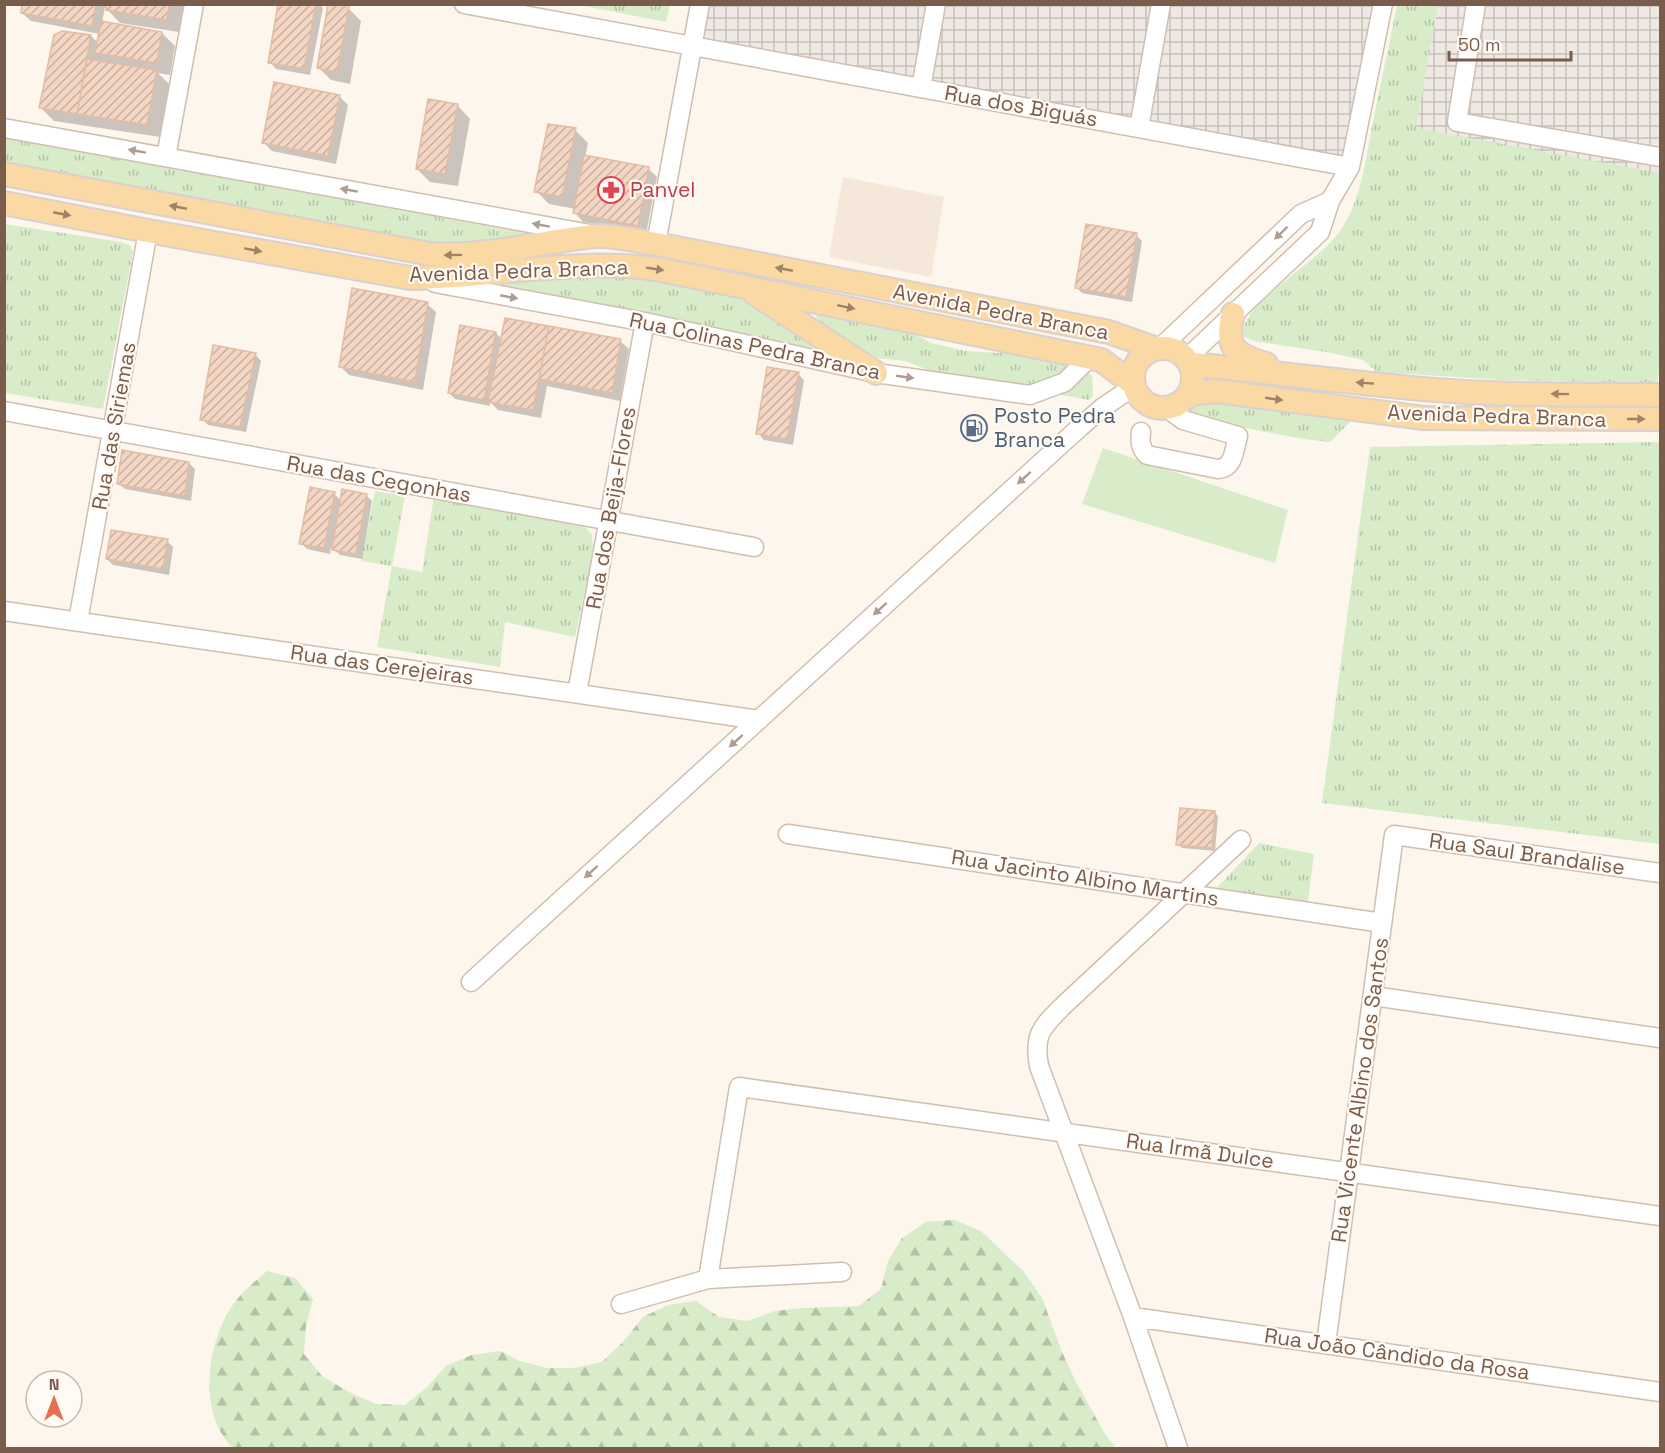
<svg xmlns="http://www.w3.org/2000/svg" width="1665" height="1453" viewBox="0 0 1665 1453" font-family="'Space Grotesk',sans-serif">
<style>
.residential{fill:#f5e8da}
.industrial{fill:url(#industrial-grid)}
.grass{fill:url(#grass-tufts)}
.forest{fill:url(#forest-firs)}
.pitch{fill:#d8ecc9}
.shadow{fill:#0003}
.building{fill:url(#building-hatch);stroke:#e6bba3;stroke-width:1.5}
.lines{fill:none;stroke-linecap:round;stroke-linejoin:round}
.minor-casing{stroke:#d1beb0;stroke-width:21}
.major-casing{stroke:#dad1cd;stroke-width:26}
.minor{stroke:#fff;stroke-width:18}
.major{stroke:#fbd9a5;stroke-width:22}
.oneway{fill:#af9d94}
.oneway2{fill:#a18267}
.labels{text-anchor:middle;stroke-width:4.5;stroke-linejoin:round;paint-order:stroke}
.street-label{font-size:21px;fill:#7a5c4d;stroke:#fffaf3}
.health-label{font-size:21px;fill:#be3a42;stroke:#fffaf3;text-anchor:start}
.service-label{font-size:21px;fill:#4e5e75;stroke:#fffaf3;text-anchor:start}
</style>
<defs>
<pattern id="industrial-grid" width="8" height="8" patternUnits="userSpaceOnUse" patternTransform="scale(1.5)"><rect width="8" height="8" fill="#efe9e4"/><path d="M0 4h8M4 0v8" fill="none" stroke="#c7c0bb"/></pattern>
<pattern id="grass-tufts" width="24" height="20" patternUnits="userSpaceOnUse" patternTransform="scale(1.5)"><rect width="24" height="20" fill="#d8ecc9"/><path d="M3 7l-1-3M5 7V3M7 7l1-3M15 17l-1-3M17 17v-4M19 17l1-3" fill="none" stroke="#b4c2a5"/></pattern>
<pattern id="forest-firs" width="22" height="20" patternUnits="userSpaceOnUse" patternTransform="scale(1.5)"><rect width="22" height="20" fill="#d8ecc9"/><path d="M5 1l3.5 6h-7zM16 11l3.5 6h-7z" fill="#b4c2a5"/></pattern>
<pattern id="building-hatch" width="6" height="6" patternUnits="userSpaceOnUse" patternTransform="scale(1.5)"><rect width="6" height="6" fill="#f3d5c3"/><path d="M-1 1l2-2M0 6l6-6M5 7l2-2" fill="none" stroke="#cab0a1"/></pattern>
</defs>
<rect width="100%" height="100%" fill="#fdf6ec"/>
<path class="residential" d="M 843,177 L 944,197 L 931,277 L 829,257 Z"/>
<path class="industrial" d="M 707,5 L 1377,5 L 1348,158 L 701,40 Z
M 1438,5 L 1660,5 L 1660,173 L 1415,131 Z"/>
<path class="grass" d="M 580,5 L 670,4 L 670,5 L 666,22 Z
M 1397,5 L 1438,5 L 1416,128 L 1660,173 L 1660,365 L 1657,383 L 1503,380 L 1377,372 L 1363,360 L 1326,352 L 1254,341 L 1242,336 C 1243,300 1319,263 1340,231 C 1360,203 1366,160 1372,126 C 1380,86 1389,45 1397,5 Z
M 4,136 L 537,235 L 475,242 L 430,243 L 5,165 Z
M 4,224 L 115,241 L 130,245 L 133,252 L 103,409 L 5,393 Z
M 637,273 L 748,299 L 827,352 L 494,288 L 531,278 Z
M 818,312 L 907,329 L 931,343 L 966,351 L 999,353 L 1013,349 L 1083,367 L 1092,376 L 1093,395 L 1089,400 L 931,371 L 905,361 L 876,358 L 831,332 L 816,317 Z
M 1182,389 L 1354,418 L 1330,442 L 1303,439 L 1156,411 L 1153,408 C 1159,396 1170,392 1182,389 Z
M 1660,442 L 1660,844 L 1322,803 L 1370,447 Z
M 375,491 L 405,496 L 392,566 L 422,572 L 434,496 L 585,527 L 592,534 L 593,551 L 575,637 L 505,622 L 500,667 L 377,647 L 392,566 L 361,561 Z
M 1259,843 L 1314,854 L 1307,910 L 1211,894 Z"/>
<path class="forest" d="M 954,1220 L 981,1231 L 1024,1272 L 1042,1298 L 1062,1352 L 1076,1382 L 1105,1434 L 1116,1448 L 233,1448 C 199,1415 206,1353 227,1314 C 237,1296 252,1284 267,1271 L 295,1278 L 313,1299 L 306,1326 L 304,1354 L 322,1376 L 349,1392 L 376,1404 L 405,1405 L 427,1387 L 446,1366 L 472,1355 L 500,1351 L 520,1361 L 547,1368 L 575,1368 L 602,1362 L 623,1342 L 643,1317 L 668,1305 L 696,1301 L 719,1317 L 748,1321 L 775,1311 L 803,1308 L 859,1306 L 881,1289 L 888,1261 L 902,1238 L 926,1222 Z"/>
<path class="pitch" d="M 1103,448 L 1288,510 L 1275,563 L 1082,504 Z"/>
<path class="shadow" d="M 24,4 L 184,4 L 179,32 L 120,23 L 105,7 L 102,23 L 162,33 L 175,46 L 170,75 L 158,73 L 169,84 L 160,137 L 54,121 L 41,108 L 91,36 L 99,44 L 100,34 L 31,21 L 22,13 Z
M 280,4 L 319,4 L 323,8 L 310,75 L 276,69 L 270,62 Z
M 348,8 L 361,21 L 350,84 L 331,80 L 318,67 Z
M 339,96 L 348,105 L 336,164 L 272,151 L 264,143 Z
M 457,105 L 470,119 L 458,186 L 430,182 L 417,169 Z
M 575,130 L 588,143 L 585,157 L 649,169 L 657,177 L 646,234 L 583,222 L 575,213 L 576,209 L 549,204 L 536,191 Z
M 1136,235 L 1142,241 L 1132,302 L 1082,293 L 1076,287 Z
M 427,304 L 436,312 L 423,390 L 349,375 L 340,366 Z
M 506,319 L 620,341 L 629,349 L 620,401 L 547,386 L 541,418 L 498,410 L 490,402 L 490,406 L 455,399 L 449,393 L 496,333 L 502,339 Z
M 255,354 L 261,361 L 246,432 L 208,425 L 202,419 Z
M 798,374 L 804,380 L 793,445 L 764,440 L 758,433 Z
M 189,463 L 195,469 L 191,501 L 125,489 L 118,483 Z
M 334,494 L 342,501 L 366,495 L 372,501 L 362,559 L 340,555 L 331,547 L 330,554 L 307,549 L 301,543 Z
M 167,541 L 173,547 L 169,575 L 113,565 L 107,559 Z
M 1214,812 L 1218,816 L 1215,851 L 1182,848 L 1178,844 Z"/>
<path class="building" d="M 22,4 L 96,4 L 92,26 L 21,13 Z
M 106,4 L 169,4 L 167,20 L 106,10 Z
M 278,4 L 316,4 L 304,69 L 268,63 Z
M 328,4 L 349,6 L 337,72 L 317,68 Z
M 101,21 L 162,32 L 157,63 L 95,53 Z
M 62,31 L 91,35 L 77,114 L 39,108 L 54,35 Z
M 87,59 L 157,70 L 147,125 L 77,114 Z
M 274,82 L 340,95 L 328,156 L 262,143 Z
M 428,99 L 458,104 L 445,174 L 416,169 Z
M 548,124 L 576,128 L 562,197 L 534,192 Z
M 584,155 L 649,167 L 638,226 L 573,213 Z
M 1086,224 L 1137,233 L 1126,297 L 1075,288 Z
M 352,288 L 428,302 L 415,382 L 339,367 Z
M 505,318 L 549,326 L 533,410 L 488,402 Z
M 460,325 L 496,332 L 484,400 L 448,393 Z
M 549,326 L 621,339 L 612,393 L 539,379 Z
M 213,345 L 256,353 L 240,427 L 200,420 Z
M 767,367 L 799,372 L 787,439 L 756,434 Z
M 122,450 L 189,462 L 185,496 L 117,484 Z
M 310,487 L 335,492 L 324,548 L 299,544 Z
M 342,489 L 367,494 L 356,554 L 332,550 Z
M 111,530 L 168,539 L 163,569 L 106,559 Z
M 1180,808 L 1215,811 L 1212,848 L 1176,845 Z"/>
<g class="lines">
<defs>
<path id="minor" d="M 464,4 L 1350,167
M 1476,4 L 1457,122 L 1660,157
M 921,88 L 936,4
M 4,128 L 585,233
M 1139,128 L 1161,4
M 166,157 L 194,4
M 656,244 L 700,4
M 435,283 L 645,322 L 876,373 L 1030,395 L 1065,382 L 1089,358
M 1161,347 L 1301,214 L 1330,201
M 1186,359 L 1320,232 L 1330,201 L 1350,167 L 1383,4
M 4,411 L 754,547
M 1141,432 C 1140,441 1140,448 1147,455 L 1218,469 C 1234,468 1234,450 1238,436 L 1183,420 L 1167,408
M 4,611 L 759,720
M 78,621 L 148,231
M 577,693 L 645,322
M 788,834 L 1382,923
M 471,982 L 1079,428 L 1102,408 L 1133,387
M 1373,996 L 1660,1038
M 708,1279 L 842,1272
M 621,1304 L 708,1279 L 739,1087 L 1660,1216
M 1133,1317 L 1660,1392
M 1326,1344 L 1394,835 L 1660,873
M 1178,1448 L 1133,1317 L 1039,1066 C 1033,1033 1043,1026 1065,1004 L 1241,840"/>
<path id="major" d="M 4,174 L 430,254 C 486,258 541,241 596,236 C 615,235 637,241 656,244 L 1109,332 L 1154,348
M 4,203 L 148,231 L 410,278 C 494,277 572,258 656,269 L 1101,360 L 1132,383
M 754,293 L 876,373
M 1233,314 C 1224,347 1235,355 1266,364
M1133 378a30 30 0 1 1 60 0a30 30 0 1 1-60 0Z
M 1191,364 C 1269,372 1345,382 1423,389 C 1502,396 1581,394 1660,395
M 1190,394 L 1216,391 L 1424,418 L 1660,419"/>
</defs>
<use href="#minor" class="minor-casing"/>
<use href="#major" class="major-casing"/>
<use href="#minor" class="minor"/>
<use href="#major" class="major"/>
</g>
<defs><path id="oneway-solid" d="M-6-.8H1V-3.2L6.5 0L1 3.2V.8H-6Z" transform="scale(1.5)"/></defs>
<g class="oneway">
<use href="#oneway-solid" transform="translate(137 151) rotate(-170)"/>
<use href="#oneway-solid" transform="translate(349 190) rotate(-170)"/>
<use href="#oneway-solid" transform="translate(541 225) rotate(-170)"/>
<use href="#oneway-solid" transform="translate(1281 233) rotate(136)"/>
<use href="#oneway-solid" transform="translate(509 297) rotate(11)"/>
<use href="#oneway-solid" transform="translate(905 377) rotate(8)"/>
<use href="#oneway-solid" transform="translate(1024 478) rotate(138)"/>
<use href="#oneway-solid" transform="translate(880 609) rotate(138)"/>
<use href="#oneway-solid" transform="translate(736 741) rotate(138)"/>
<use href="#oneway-solid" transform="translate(591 872) rotate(138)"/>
</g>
<g class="oneway2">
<use href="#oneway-solid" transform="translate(178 207) rotate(-169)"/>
<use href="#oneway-solid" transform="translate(62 214) rotate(11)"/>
<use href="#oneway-solid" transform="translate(253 250) rotate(10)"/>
<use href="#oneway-solid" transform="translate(453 255) rotate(179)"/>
<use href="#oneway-solid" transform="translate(655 269) rotate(9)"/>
<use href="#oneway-solid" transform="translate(784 269) rotate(-169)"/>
<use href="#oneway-solid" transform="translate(846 307) rotate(12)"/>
<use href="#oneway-solid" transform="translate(1365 383) rotate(-176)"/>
<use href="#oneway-solid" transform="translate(1560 394) rotate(-179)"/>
<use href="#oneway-solid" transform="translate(1274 399) rotate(8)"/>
<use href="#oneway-solid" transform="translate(1636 419)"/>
</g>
<defs>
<symbol id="pharmacy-ring" viewBox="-11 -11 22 22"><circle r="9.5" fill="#fffaf3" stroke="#e0444e" stroke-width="1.5"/><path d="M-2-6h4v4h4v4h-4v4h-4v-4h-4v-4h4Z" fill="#e0444e"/></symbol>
<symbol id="fuel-ring" viewBox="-11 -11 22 22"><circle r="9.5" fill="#fffaf3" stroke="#5c6f8a" stroke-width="1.5"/><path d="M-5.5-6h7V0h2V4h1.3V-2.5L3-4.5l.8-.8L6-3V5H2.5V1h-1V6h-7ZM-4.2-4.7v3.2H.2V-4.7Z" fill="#5c6f8a"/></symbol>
</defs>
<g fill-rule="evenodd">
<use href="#pharmacy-ring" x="596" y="175" width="30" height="30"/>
<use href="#fuel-ring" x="959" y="413" width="30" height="30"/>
</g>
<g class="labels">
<g class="street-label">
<text transform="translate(1021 106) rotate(10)" y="7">Rua dos Biguás</text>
<text transform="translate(519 271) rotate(-2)" y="7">Avenida Pedra Branca</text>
<text transform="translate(1001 312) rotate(11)" y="7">Avenida Pedra Branca</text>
<text transform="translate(755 346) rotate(12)" y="7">Rua Colinas Pedra Branca</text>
<text transform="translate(1497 416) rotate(2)" y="7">Avenida Pedra Branca</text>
<text transform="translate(114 426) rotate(-80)" y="7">Rua das Siriemas</text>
<text transform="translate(379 479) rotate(10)" y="7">Rua das Cegonhas</text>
<text transform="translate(611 508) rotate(-80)" y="7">Rua dos Beija-Flores</text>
<text transform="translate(382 665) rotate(8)" y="7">Rua das Cerejeiras</text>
<text transform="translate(1527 854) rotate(8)" y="7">Rua Saul Brandalise</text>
<text transform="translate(1085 878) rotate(9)" y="7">Rua Jacinto Albino Martins</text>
<text transform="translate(1360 1090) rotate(-82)" y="7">Rua Vicente Albino dos Santos</text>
<text transform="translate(1200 1151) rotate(8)" y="7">Rua Irmã Dulce</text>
<text transform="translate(1397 1354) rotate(8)" y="7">Rua João Cândido da Rosa</text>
</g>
<g class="health-label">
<text x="630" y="197">Panvel</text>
</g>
<g class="service-label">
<text x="994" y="423">Posto Pedra<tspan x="994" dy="24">Branca</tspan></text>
</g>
</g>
<rect width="1665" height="1453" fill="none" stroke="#7a5c4d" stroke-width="12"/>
<g transform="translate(54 1399)"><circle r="28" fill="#fffaf3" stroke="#cabbb1" stroke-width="1.5"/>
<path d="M0-4.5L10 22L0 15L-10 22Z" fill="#e76f51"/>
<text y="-9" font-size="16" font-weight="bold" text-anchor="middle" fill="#7a5c4d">N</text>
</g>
<path d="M1449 51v9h122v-9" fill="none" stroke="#7a5c4d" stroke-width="3"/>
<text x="1458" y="51" font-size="18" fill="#7a5c4d" stroke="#fffaf3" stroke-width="4.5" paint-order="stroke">50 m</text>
</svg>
